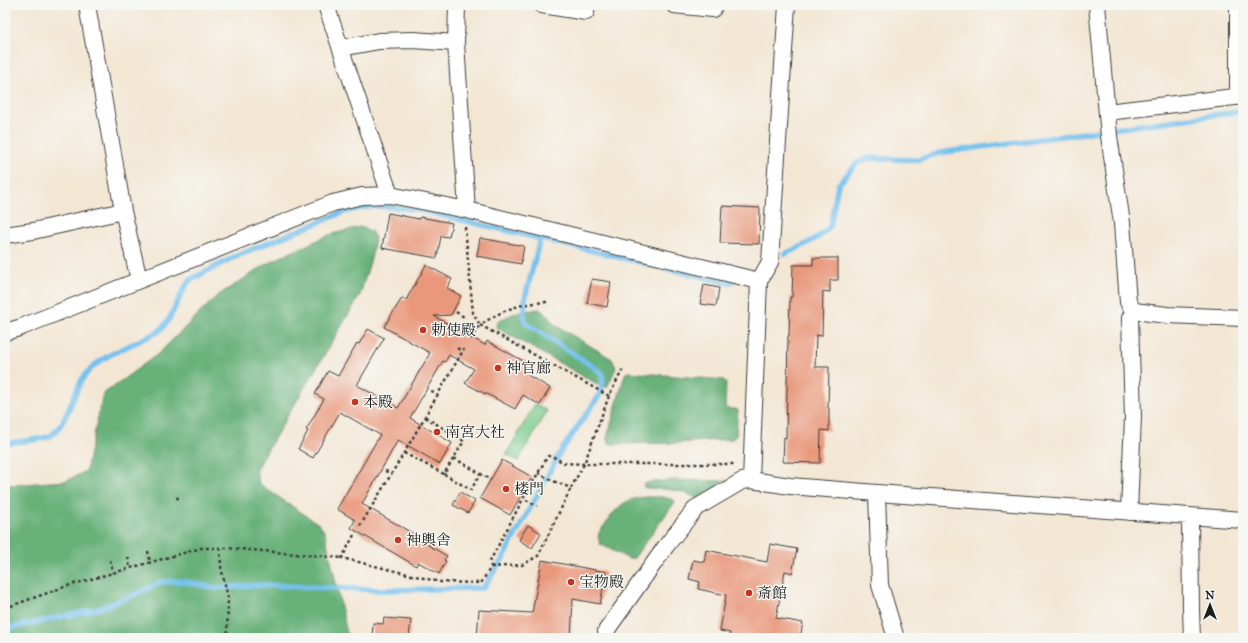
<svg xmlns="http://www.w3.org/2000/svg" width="1248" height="643" viewBox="0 0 1248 643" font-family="'IM FELL Great Primer','Noto Serif JP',serif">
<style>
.green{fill:#7fce8e;stroke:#4e7555}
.forest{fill:#67b179;stroke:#42664a}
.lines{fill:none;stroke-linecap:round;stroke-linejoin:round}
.stream{stroke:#74c1ee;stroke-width:5.5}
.building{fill:#e9987b}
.street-casing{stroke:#3c3a38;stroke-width:18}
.path{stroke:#3c3a38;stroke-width:2.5;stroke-dasharray:3 3;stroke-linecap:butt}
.street{stroke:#fff;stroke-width:16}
.poi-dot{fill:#c8321e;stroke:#f6f6f2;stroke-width:1.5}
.labels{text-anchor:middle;stroke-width:3;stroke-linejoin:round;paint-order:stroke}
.poi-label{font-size:15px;fill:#1c1c1c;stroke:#f6f6f2;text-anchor:start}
</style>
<rect width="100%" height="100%" fill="#f6f6f2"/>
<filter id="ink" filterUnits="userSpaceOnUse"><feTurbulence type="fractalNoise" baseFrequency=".025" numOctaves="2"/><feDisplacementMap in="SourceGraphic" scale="8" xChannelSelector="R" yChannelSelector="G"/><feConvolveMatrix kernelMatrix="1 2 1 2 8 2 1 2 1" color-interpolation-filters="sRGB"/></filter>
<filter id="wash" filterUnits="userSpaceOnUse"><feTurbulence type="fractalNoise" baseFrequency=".012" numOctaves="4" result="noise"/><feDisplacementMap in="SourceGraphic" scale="16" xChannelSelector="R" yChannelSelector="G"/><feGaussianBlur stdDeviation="0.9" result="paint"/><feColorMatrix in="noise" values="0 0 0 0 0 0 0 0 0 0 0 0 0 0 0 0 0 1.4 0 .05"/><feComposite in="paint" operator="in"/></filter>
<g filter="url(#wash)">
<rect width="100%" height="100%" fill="#f3e7d4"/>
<path class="green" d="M 535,404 L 547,411 L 518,461 L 506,454 Z"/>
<path class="forest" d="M 360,227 L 371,231 L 375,238 L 372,255 L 360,295 L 256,469 L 259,484 L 320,525 L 325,533 L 348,638 L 5,638 L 5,484 L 9,485 L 66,481 L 86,471 L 103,394 L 158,354 L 217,296 L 270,262 L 329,235 Z
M 539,309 L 546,314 L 555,325 L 612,359 L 616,368 L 607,387 L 605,387 L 599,385 L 497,328 L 496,325 L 498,321 L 515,313 Z
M 628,372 L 724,380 L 726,383 L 725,407 C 729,410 734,408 738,410 L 736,436 L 733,439 L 677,443 L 611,444 L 608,442 L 607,438 L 625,374 Z
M 673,480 L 731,481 L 698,499 C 682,489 664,489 646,488 L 643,486 L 644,484 L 650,482 Z
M 646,497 L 663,497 L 674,500 L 675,502 L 634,558 L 629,559 L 600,544 L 598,536 L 600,531 C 615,512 619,499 646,497 Z"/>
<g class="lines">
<path class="stream" d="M 785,254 C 799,247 821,239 830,226 L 838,185 L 857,163 L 868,158 L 917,160 L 939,153 L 1243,111
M 5,444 C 16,441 43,440 50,436 C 66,426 73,394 83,378 C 96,358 121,350 141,340 C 146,337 153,335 158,332 C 174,319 177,296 190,280 L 234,257 L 344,212 L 365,207 L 377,206 L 395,207 L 419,210 L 729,283 L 733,281
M 5,629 L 98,609 L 132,596 L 161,582 L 181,581 L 215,588 L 263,585 L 380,590 L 483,588 L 502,560 L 561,451 L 599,396 C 602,387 604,381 601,372 L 527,324 L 524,319 L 525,298 L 540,239"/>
</g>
<g id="blocks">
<path class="building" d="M 722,206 L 760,208 L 759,244 L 720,243 Z
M 388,213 L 419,219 L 420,217 L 452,223 L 449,237 L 441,236 L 437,258 L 382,248 Z
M 480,238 L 524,246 L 521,264 L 477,256 Z
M 813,258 L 838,258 L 838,280 L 830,280 L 830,292 L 823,291 L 822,336 L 816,335 L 815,367 L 829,367 L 828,408 L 829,408 L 829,431 L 821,430 L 820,463 L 783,462 L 784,437 L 786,438 L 788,336 L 789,336 L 790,297 L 792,297 L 793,265 L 813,265 Z
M 426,265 L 452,279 L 447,288 L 461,296 L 451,315 L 434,316 L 485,345 L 487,341 L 527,363 L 523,370 L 530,374 L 529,376 L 550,388 L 540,405 L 523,395 L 515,409 L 485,393 L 485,394 L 465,383 L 474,369 L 449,355 L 445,362 L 443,361 L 410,418 L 452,443 L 440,464 L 398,440 L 362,504 L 429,543 L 428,545 L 447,556 L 444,560 L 446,561 L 439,574 L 418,562 L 416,566 L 351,528 L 355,520 L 337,509 L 380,435 L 340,412 L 313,458 L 298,449 L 308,431 L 306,430 L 324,399 L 315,394 L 328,371 L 338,376 L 357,343 L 359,344 L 368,329 L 384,338 L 357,385 L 398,408 L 430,353 L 384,327 L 402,298 L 406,300 Z
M 592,279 L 611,282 L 607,307 L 587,303 Z
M 704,285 L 719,288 L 716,306 L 700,304 Z
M 502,460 L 532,477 L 510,515 L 480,498 Z
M 460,492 L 475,501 L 468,513 L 453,505 Z
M 528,525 L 541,533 L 532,548 L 519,540 Z
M 770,544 L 797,549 L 792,573 L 785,571 L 776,618 L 803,623 L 800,638 L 729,638 L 730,633 L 720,631 L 726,595 L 698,589 L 700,582 L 689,579 L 693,560 L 704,562 L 706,550 L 767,562 Z
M 542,560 L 606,572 L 600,604 L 573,599 L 571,638 L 477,638 L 479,610 L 532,613 Z
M 384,618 L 411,620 L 409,638 L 372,638 L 373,623 L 383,624 Z"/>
</g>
</g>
<g filter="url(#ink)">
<use href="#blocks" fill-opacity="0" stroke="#3c3a38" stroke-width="1"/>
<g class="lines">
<defs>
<path id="street" d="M 87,5 L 123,211
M 326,5 L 390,195
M 457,5 L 456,43 L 467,210
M 542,5 L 586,12 L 587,5
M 674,5 L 713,9 L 714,5
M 1097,5 L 1109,136 L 1122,223 L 1128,302 L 1134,311 L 1167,315 L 1243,318
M 1238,5 L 1238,96
M 341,48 L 379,41 L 413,40 L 456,43
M 1107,112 L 1243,96
M 5,235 L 33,231 L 123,211 L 139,280
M 5,332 L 19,328 L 333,203 L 362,196 L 390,195 L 467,210 L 759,281
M 751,480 L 759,281 L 770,262 L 787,5
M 877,493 L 880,585 L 896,638
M 1129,512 L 1133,417 L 1130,318 L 1134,311
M 1190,517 L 1191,610 L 1192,638
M 607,638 L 606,631 L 666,546 L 696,508 L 742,481 L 751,480 L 790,486 L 877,493 L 1243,520"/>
</defs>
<use href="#street" class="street-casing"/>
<path class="path" d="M 465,227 L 473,313 L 480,325 L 470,339
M 547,302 C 517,304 505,309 480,325 L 609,396 L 624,367
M 456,312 L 464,317
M 457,348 L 460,350
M 431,391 L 434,393
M 404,453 L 444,474 L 464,441 L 425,417
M 454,458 L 491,480
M 385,471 L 388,472
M 538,473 L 553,481 L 571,488 L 584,464 L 736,464
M 444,474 L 471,490 L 480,474
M 176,498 L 179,498
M 526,500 L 537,506
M 360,526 L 404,453 L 464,349
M 354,535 L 342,558 L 440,582 L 481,583 L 491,567 L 490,561 L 523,499 L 548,456 L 552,456 L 564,463 L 584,464 L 609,396
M 220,548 L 221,567 L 228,598 L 227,638
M 148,551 L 150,563
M 128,557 L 130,568
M 110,560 L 113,573
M 491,567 L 522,565 L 538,556 L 571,488
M 5,608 L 67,586 L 201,548 L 228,548 L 342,558"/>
<use href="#street" class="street"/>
</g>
</g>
<g class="poi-dot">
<circle cx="423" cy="330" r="4"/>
<circle cx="498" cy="368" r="4"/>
<circle cx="355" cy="402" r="4"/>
<circle cx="437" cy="432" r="4"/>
<circle cx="506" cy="489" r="4"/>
<circle cx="398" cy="540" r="4"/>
<circle cx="571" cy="582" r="4"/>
<circle cx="749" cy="593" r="4"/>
</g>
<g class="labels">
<g class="poi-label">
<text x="431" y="335">勅使殿</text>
<text x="506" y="373">神官廊</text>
<text x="363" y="407">本殿</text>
<text x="445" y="437">南宮大社</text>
<text x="514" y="494">楼門</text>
<text x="406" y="545">神輿舎</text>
<text x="579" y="587">宝物殿</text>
<text x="757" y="598">斎館</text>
</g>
</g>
<rect width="1248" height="643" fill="none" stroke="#f6f6f2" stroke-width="20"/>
<g transform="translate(1210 605)" stroke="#f6f6f2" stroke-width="3" paint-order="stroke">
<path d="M0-3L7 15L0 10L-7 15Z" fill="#1c1c1c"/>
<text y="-6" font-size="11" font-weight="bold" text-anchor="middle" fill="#1c1c1c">N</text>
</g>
</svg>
